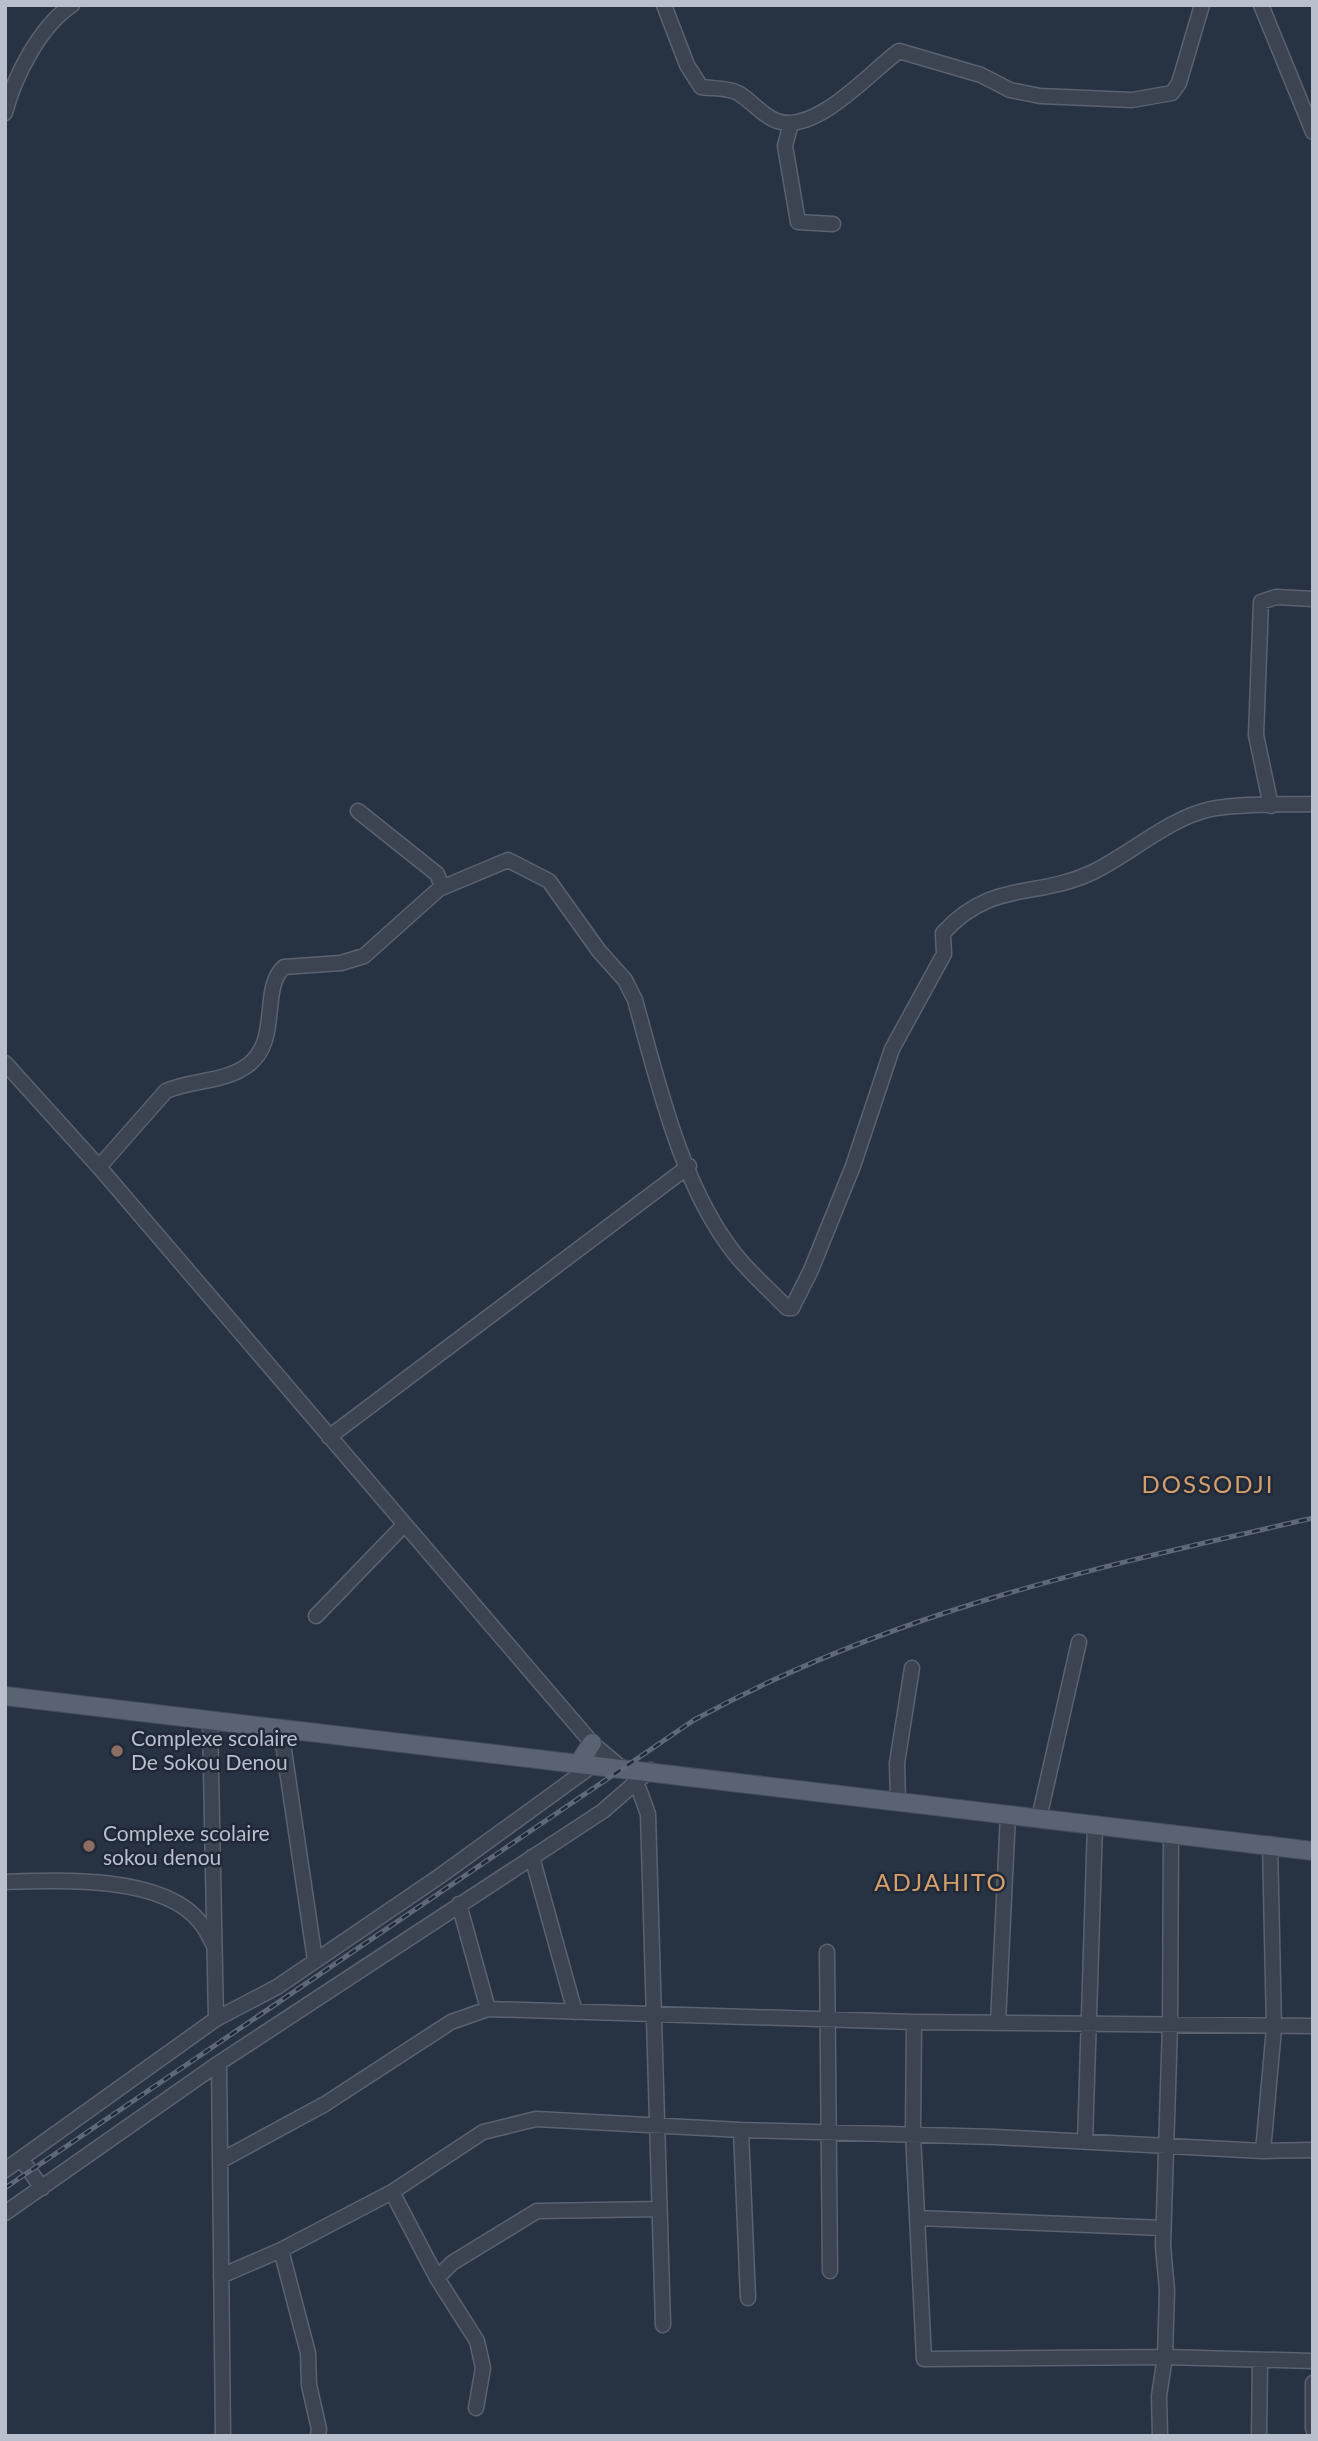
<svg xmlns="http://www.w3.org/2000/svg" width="1318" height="2441" viewBox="0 0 1318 2441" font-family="Lato,sans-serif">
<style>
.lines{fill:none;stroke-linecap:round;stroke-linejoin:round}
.minor-casing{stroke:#5a6270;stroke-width:17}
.major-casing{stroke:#454d5c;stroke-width:20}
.minor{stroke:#3c4452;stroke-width:14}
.major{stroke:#5a6372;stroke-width:18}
.rail-casing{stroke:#5e6879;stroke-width:5}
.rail{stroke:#202938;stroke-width:2.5;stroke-dasharray:8;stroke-linecap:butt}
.education-dot{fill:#8d6e63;stroke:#202938;stroke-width:2.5}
.labels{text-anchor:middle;stroke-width:5;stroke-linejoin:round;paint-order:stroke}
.poi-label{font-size:21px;fill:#b9bfcc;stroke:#202938;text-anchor:start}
.quarter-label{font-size:24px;letter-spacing:2px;fill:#d59e6b;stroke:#202938}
</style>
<rect width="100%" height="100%" fill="#273243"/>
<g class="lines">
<defs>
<path id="minor" d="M 664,5 L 687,65 L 701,87 C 713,89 726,87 738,93 C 751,100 762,116 777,121 C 816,135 871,71 899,51 L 981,75 L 1010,90 L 1040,96 L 1132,100 L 1172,93 L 1179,83 L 1202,5
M 1261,5 L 1313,132
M 5,113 C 14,77 40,26 72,5
M 791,123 L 785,146 L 798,222 L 833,224
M 1271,806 L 1256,735 L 1261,602 L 1276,597 L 1313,599
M 439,889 L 508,860 L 549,881 L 599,951 L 625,980 L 635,1000 C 658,1082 681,1186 735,1254 C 750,1273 770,1290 787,1308 L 792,1308 L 811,1270 L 853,1166 L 892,1049 L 944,954 L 943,933 C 992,879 1037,899 1093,872 C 1132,853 1169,818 1211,809 C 1243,803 1280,805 1313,804
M 5,1063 L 99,1167 L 592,1743 L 619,1766
M 99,1167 L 166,1091 C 193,1079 224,1083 248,1065 C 281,1041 260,988 284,967 L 341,963 L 364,956 L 439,889 L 441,884 L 437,874 L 358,811
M 329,1437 L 689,1166
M 316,1616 L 404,1525
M 210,1721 L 216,2019
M 281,1730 L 315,1960
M 637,1784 L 648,1814 L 663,2325
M 898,1801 L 897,1763 L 912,1668
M 1039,1818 L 1079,1642
M 532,1857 L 575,2012
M 5,1882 C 60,1880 163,1875 200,1922 C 206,1929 210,1938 214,1946
M 459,1904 L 488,2009
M 827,1952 L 830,2271
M 914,2022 L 913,2134 L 924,2359 L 1165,2357 L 1313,2361
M 998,2023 L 1008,1815
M 219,2063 L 223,2436
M 741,2130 L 748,2298
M 1085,2142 L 1095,1825
M 1263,2151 L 1274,2028 L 1270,1844
M 22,2160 L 42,2188
M 220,2161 L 325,2104 L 451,2022 L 488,2009 L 914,2022 L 1313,2026
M 5,2170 L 216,2019 L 277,1987 L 440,1876 L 593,1765
M 392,2192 L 437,2278 L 477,2341 L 483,2368 L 476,2408
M 5,2213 L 219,2063 L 603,1811 L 650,1770
M 917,2218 L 1163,2228
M 281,2250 L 308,2353 L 309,2385 L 319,2429 L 318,2436
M 221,2276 L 281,2250 L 392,2192 L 483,2132 L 536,2119 L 741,2130 L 996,2137 L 1263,2151 L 1313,2150
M 437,2278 L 452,2263 L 537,2211 L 658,2209
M 1313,2383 L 1313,2429
M 1160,2436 L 1159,2396 L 1165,2357 L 1167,2290 L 1163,2246 L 1170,2025 L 1171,1833
M 1259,2436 L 1260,2360"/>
<path id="major" d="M 5,1696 L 1313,1851
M 578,1764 L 592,1743"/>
</defs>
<use href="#minor" class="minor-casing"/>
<use href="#major" class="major-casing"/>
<use href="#minor" class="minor"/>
<use href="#major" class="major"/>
<defs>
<path id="rail" d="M 5,2188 L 694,1720 C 893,1611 1094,1568 1313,1518"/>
</defs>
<use href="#rail" class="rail-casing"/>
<use href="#rail" class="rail"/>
</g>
<g class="education-dot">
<circle cx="117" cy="1751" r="7"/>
<circle cx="89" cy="1846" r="7"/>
</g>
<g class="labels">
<g class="poi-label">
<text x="131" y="1746">Complexe scolaire<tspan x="131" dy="24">De Sokou Denou</tspan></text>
<text x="103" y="1841">Complexe scolaire<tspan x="103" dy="24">sokou denou</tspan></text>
</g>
<g class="quarter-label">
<text x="1208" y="1493">DOSSODJI</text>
<text x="941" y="1891">ADJAHITO</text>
</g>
</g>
<rect width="1318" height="2441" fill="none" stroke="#b9bfcc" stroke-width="14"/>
</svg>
